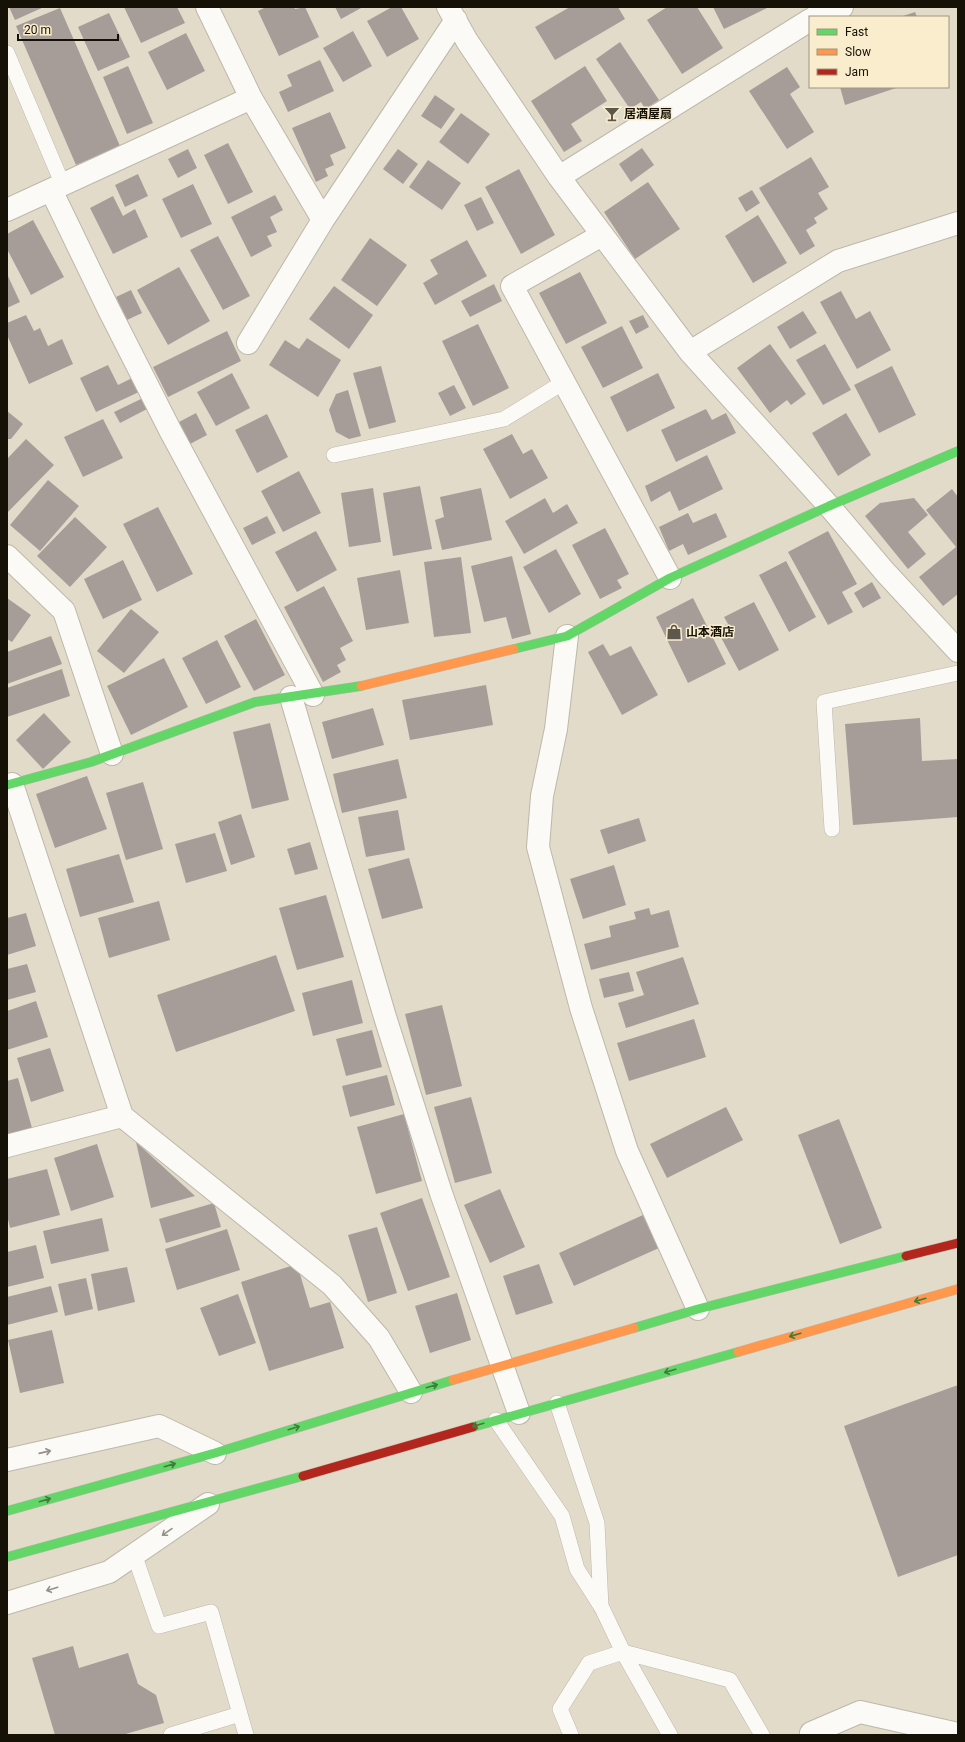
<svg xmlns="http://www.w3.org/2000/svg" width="965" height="1742" viewBox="0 0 965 1742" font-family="Roboto,'Noto Sans JP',sans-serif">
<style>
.building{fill:#a69d99}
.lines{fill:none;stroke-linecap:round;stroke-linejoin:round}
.lane-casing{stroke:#bdb8aa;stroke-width:16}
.street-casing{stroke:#bdb8aa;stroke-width:24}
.fast-casing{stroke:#bdb8aa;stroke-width:10}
.slow-casing{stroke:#bdb8aa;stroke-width:10}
.jam-casing{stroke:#bdb8aa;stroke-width:10}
.lane{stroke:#fbfaf7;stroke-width:15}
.street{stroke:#fbfaf7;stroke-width:22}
.fast{stroke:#63d668;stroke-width:9}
.slow{stroke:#ff974d;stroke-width:9}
.jam{stroke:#b3261e;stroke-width:9}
.oneway{stroke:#407d3c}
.oneway2{stroke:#94918b}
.labels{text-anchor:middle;stroke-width:3;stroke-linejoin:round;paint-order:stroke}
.poi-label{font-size:12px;font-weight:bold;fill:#151106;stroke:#f9edcd;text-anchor:start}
</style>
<rect width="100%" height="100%" fill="#e2dbca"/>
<path class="building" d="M 9,7 L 44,7 L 15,20 Z
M 124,7 L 177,7 L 185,23 L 141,43 Z
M 266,7 L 294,7 L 295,9 L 305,7 L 319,37 L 279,56 L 258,11 Z
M 335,7 L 363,7 L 341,19 Z
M 392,7 L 401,7 L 419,39 L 387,57 L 367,21 Z
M 570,7 L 618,7 L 625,19 L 555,60 L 535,27 Z
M 667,7 L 697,7 L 723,48 L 682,74 L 647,20 Z
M 713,7 L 769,7 L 724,29 Z
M 60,8 L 120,146 L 76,165 L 16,26 Z
M 915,12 L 917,17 L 900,17 Z
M 109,13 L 130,57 L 98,71 L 78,27 Z
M 353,31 L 372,66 L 343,82 L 323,48 Z
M 186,33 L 205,71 L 167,90 L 148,52 Z
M 620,42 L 659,100 L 645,109 L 641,102 L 630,109 L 596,59 Z
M 320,60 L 334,91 L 288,112 L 279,92 L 292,86 L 287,75 Z
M 128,66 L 153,123 L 127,134 L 103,77 Z
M 585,66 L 607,101 L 571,124 L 582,141 L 564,152 L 531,101 Z
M 787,67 L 800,87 L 790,94 L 814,132 L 787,149 L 749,91 Z
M 840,87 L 899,87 L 845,105 Z
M 435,95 L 455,109 L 441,129 L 421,116 Z
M 330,112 L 346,148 L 330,155 L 334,165 L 325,169 L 328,176 L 316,182 L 292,128 Z
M 461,113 L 490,134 L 468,164 L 439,142 Z
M 228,143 L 253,192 L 228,204 L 204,155 Z
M 642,148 L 654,165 L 631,182 L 619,164 Z
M 188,149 L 197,168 L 178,178 L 168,159 Z
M 398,149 L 418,164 L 403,184 L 383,169 Z
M 811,157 L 829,187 L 818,193 L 828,209 L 814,218 L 817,223 L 806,230 L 815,246 L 800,255 L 759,188 Z
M 428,160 L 461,183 L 442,210 L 409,187 Z
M 519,169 L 555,235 L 521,254 L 485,187 Z
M 138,174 L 148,196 L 125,207 L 115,185 Z
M 648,182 L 680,229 L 635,259 L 604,212 Z
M 193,184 L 212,224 L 181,238 L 162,199 Z
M 752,190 L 760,203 L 746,212 L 738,198 Z
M 275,195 L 283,210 L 270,217 L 277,232 L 267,236 L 272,246 L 251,257 L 231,217 Z
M 113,196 L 123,216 L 135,209 L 148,237 L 113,254 L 90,208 Z
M 481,197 L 494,223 L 477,231 L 464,205 Z
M 758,215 L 787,263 L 753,283 L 725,236 Z
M 33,220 L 64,277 L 31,295 L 7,249 L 7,234 Z
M 218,236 L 250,296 L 223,310 L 190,250 Z
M 370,238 L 407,265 L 377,306 L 341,280 Z
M 467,240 L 487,276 L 435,305 L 423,283 L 438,274 L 430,260 Z
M 179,267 L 210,321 L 168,345 L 137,290 Z
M 580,272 L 607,323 L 566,344 L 539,293 Z
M 7,274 L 20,302 L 7,308 Z
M 494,284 L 502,301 L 470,317 L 461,301 Z
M 334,286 L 373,315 L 349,349 L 309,319 Z
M 131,290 L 142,313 L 127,320 L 116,297 Z
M 841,291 L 856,319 L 870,311 L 891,350 L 857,369 L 820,302 Z
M 803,311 L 817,333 L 790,349 L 777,327 Z
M 26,315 L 34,331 L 40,328 L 48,346 L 62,339 L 73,364 L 29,384 L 7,335 L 7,323 Z
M 643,315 L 649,327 L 636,334 L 629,321 Z
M 478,324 L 509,388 L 473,406 L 442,341 Z
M 622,326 L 643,368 L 603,388 L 581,347 Z
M 227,331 L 241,361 L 168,397 L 153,367 Z
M 307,338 L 341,360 L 318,397 L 269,365 L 285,340 L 299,349 Z
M 770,344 L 806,394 L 791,405 L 787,400 L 770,413 L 737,368 Z
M 825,344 L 851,390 L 823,405 L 796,360 Z
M 108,365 L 118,385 L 134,377 L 141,391 L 96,412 L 80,378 Z
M 381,366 L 396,422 L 369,429 L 353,373 Z
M 892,366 L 916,415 L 879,433 L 854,385 Z
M 232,373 L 250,408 L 216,426 L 197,392 Z
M 658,373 L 675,408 L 627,432 L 610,397 Z
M 454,385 L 466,408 L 450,416 L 438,393 Z
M 348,390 L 361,436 L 349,439 L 336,432 L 329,410 L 336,394 Z
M 141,399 L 147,409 L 120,423 L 114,412 Z
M 706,409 L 712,420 L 726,413 L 736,433 L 676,462 L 661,430 Z
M 7,411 L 23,424 L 11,439 L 7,439 Z
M 196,413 L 207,435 L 190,444 L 179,422 Z
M 846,413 L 871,455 L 838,476 L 812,433 Z
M 267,414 L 288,457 L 257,473 L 235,430 Z
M 103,419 L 123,458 L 83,477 L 64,437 Z
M 512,434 L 523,454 L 532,449 L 548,478 L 510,499 L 483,449 Z
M 26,439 L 54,465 L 7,513 L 7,459 Z
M 707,455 L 723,489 L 679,511 L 670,491 L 651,502 L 645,486 Z
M 299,471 L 321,513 L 283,532 L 261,491 Z
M 48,480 L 79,506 L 40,551 L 10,525 Z
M 420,486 L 432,549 L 393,556 L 383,493 Z
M 373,488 L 381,542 L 349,547 L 341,493 Z
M 481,488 L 492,540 L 442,550 L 435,520 L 444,517 L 440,497 Z
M 952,489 L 958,497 L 958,594 L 943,606 L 919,577 L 956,547 L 926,510 Z
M 545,498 L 553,513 L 567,504 L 578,523 L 524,554 L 505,521 Z
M 914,498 L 928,515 L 908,532 L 926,554 L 908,569 L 865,516 L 880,503 Z
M 158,507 L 193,574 L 157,592 L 123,524 Z
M 688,513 L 693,523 L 716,513 L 727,537 L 688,555 L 683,544 L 669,551 L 659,527 Z
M 267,516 L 276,533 L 252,545 L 243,528 Z
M 75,517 L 107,547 L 70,587 L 37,556 Z
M 605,528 L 629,574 L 617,580 L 622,588 L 600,599 L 572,545 Z
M 316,531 L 337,570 L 297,592 L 275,552 Z
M 828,531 L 857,584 L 842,592 L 853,612 L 828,625 L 788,552 Z
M 556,549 L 581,594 L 549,613 L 523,567 Z
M 512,556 L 531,634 L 512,639 L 506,617 L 484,622 L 471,566 Z
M 461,557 L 471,633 L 434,637 L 424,562 Z
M 123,560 L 142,600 L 103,619 L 84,579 Z
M 786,561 L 816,617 L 789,632 L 759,575 Z
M 400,570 L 409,623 L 366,630 L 357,578 Z
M 872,582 L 881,598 L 863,608 L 854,593 Z
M 324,586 L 353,641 L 340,648 L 346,660 L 337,665 L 341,672 L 323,682 L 284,607 Z
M 7,598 L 31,615 L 12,642 L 7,639 Z
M 693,598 L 726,664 L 688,683 L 656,617 Z
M 754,602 L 779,650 L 739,671 L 717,630 L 728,624 L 724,617 Z
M 131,609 L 159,632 L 124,673 L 97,651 Z
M 256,619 L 285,675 L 254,691 L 224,636 Z
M 51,636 L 62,664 L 7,684 L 7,652 Z
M 217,640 L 241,687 L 206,704 L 182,658 Z
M 603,644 L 610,656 L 631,646 L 658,695 L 622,715 L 588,652 Z
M 164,658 L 188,707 L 131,735 L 107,686 Z
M 62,669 L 70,696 L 7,717 L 7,688 Z
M 486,685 L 493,725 L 410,740 L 402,700 Z
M 373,708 L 384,745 L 332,759 L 322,722 Z
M 44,713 L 71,742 L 43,769 L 16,740 Z
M 920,718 L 922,761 L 958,759 L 958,817 L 853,825 L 845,724 Z
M 270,723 L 289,800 L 252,809 L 233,732 Z
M 398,759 L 407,798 L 342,813 L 333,774 Z
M 87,776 L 107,829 L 55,848 L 36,794 Z
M 143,782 L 163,849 L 126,860 L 106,793 Z
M 398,810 L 405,850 L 366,857 L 358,817 Z
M 241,814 L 255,857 L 231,865 L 218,822 Z
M 639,818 L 646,841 L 608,854 L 600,830 Z
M 215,833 L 227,871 L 186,883 L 175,844 Z
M 310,842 L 318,869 L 295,875 L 287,849 Z
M 119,854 L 134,902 L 80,917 L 66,869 Z
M 409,858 L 423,908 L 382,919 L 368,869 Z
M 614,865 L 626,905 L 583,919 L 570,879 Z
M 326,895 L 344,957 L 297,970 L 279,908 Z
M 159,901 L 170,940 L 109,958 L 98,918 Z
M 649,908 L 651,915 L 669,910 L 679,947 L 591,970 L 584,944 L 611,937 L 609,926 L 636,919 L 634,912 Z
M 26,913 L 36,946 L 7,955 L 7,918 Z
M 276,955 L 295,1011 L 176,1052 L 157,995 Z
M 683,957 L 699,1004 L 626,1028 L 618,1003 L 644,995 L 636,972 Z
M 27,964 L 36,992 L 7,1000 L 7,969 Z
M 629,972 L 634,991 L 604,998 L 599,979 Z
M 352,980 L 363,1023 L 313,1036 L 302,993 Z
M 36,1001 L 48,1037 L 7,1050 L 7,1011 Z
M 442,1005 L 462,1086 L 426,1095 L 405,1014 Z
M 694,1019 L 706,1057 L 629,1081 L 617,1043 Z
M 372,1030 L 382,1067 L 346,1076 L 336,1039 Z
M 50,1048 L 64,1091 L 31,1102 L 17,1058 Z
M 387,1075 L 395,1105 L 350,1117 L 342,1086 Z
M 18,1078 L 32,1128 L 7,1134 L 7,1081 Z
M 471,1097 L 492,1173 L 455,1183 L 434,1107 Z
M 726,1107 L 743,1140 L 667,1178 L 650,1144 Z
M 404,1114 L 422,1181 L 376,1194 L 357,1127 Z
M 839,1119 L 882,1228 L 840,1244 L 798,1135 Z
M 136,1142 L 195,1196 L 151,1208 Z
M 97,1144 L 114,1197 L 71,1211 L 54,1158 Z
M 47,1169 L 60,1215 L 10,1228 L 7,1215 L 7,1179 Z
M 500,1189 L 525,1247 L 490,1263 L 464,1205 Z
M 422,1198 L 450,1277 L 408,1291 L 380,1213 Z
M 214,1203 L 221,1227 L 166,1243 L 159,1219 Z
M 643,1215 L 659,1248 L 574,1286 L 559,1253 Z
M 102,1218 L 109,1251 L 51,1264 L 43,1231 Z
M 377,1227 L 397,1293 L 368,1302 L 348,1235 Z
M 227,1229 L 240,1270 L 177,1290 L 165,1249 Z
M 36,1245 L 44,1278 L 7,1287 L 7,1252 Z
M 297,1264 L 310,1308 L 330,1302 L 344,1348 L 269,1371 L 241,1282 Z
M 539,1264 L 553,1303 L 516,1315 L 503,1276 Z
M 127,1267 L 135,1302 L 98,1311 L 91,1274 Z
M 86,1278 L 93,1309 L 65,1316 L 58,1284 Z
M 51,1286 L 58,1312 L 7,1325 L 7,1297 Z
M 457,1293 L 471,1340 L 430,1353 L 415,1306 Z
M 238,1294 L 256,1343 L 219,1356 L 200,1308 Z
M 52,1330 L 64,1383 L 20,1393 L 8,1340 Z
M 958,1385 L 958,1555 L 898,1577 L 844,1426 Z
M 73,1646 L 79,1668 L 128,1653 L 138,1684 L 156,1695 L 164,1723 L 122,1735 L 55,1735 L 32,1658 Z"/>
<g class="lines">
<defs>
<path id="lane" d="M 7,53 L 63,185
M 334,455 L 504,419 L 564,382
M 832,829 L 824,702 L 958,673
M 557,1403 L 597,1523 L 601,1607
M 496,1420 L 562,1516 L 577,1569 L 602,1608 L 623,1652 L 670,1735
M 134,1554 L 159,1626 L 211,1612 L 240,1714 L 171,1735
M 240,1714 L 246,1735
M 571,1735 L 560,1709 L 589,1663 L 623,1652 L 730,1680 L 762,1735"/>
<path id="street" d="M 207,7 L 251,98
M 448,7 L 467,41 L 559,177 L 690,352 L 829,506 L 885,572 L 958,651
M 815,17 L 824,11 L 842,7
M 559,177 L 810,20
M 51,190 L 109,310 L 171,432 L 313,695
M 7,210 L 251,98 L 323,220 L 456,20
M 602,235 L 512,286 L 670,578
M 248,343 L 323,220
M 690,352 L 838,261 L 958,223
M 7,556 L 64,611 L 112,754
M 567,636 L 556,729 L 542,796 L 538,847 L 581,1008 L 627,1151 L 698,1309
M 291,697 L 385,1017 L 441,1193 L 519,1413
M 12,784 L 122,1116 L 332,1285 L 379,1338 L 411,1392
M 7,1146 L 122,1116
M 7,1460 L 159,1426 L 215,1453
M 7,1603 L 109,1572 L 208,1504
M 811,1733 L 860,1712 L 958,1734"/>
<path id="fast" d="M 514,649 L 567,636 L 670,578 L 829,506 L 958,451
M 7,785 L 91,762 L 255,702 L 361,686
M 634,1328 L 698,1309 L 906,1256
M 473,1427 L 738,1352
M 7,1511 L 215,1453 L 453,1380
M 7,1557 L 303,1476"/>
<path id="slow" d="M 361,686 L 514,649
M 738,1352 L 958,1289
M 453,1380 L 634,1328"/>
<path id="jam" d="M 906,1256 L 958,1243
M 303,1476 L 473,1427"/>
</defs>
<use href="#lane" class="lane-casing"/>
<use href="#street" class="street-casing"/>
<use href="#fast" class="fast-casing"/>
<use href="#slow" class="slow-casing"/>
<use href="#jam" class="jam-casing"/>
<use href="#lane" class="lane"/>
<use href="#street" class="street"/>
<use href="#fast" class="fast"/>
<use href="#slow" class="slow"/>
<use href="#jam" class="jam"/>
</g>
<defs><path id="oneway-shaft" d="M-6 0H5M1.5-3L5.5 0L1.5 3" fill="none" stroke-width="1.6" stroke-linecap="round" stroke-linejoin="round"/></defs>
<g class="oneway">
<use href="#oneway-shaft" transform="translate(920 1300) rotate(164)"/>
<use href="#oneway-shaft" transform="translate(795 1335) rotate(164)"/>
<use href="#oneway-shaft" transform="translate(670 1371) rotate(164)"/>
<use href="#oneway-shaft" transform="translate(432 1386) rotate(-16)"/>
<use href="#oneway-shaft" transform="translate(478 1425) rotate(164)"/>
<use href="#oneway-shaft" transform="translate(294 1428) rotate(-17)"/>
<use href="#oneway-shaft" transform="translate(170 1465) rotate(-16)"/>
<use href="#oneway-shaft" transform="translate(45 1500) rotate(-16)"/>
</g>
<g class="oneway2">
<use href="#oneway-shaft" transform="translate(45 1452) rotate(-13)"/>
<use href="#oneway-shaft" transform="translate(167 1532) rotate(145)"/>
<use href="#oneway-shaft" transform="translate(52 1589) rotate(163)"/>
</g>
<defs>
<symbol id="bar-bare" viewBox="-9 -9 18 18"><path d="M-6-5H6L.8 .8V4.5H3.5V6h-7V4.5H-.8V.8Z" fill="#5d584b" stroke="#f9edcd" stroke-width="2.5" paint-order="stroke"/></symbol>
<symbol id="shop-bare" viewBox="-9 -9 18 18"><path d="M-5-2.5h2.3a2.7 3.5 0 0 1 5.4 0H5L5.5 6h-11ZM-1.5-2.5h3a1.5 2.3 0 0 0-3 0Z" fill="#5d584b" stroke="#f9edcd" stroke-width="2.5" paint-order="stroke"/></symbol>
</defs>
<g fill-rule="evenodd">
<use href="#bar-bare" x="601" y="103" width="22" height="22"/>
<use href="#shop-bare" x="663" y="621" width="22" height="22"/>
</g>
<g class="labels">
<g class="poi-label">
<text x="624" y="118">居酒屋扇</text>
<text x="686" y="636">山本酒店</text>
</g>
</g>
<rect width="965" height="1742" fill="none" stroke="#151106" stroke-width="16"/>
<rect x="809" y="16" width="140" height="72" fill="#f9edcd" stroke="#9e957d"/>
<rect x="817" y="29" width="20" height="6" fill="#63d668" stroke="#9e957d"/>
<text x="845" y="36" font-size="12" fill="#151106">Fast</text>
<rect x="817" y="49" width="20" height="6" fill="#ff974d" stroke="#9e957d"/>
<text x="845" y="56" font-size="12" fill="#151106">Slow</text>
<rect x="817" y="69" width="20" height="6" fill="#b3261e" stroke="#9e957d"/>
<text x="845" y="76" font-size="12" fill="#151106">Jam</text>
<path d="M18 34v6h100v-6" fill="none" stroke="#151106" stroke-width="2"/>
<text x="24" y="34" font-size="12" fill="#151106" stroke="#f9edcd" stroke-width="3" paint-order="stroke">20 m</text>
</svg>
